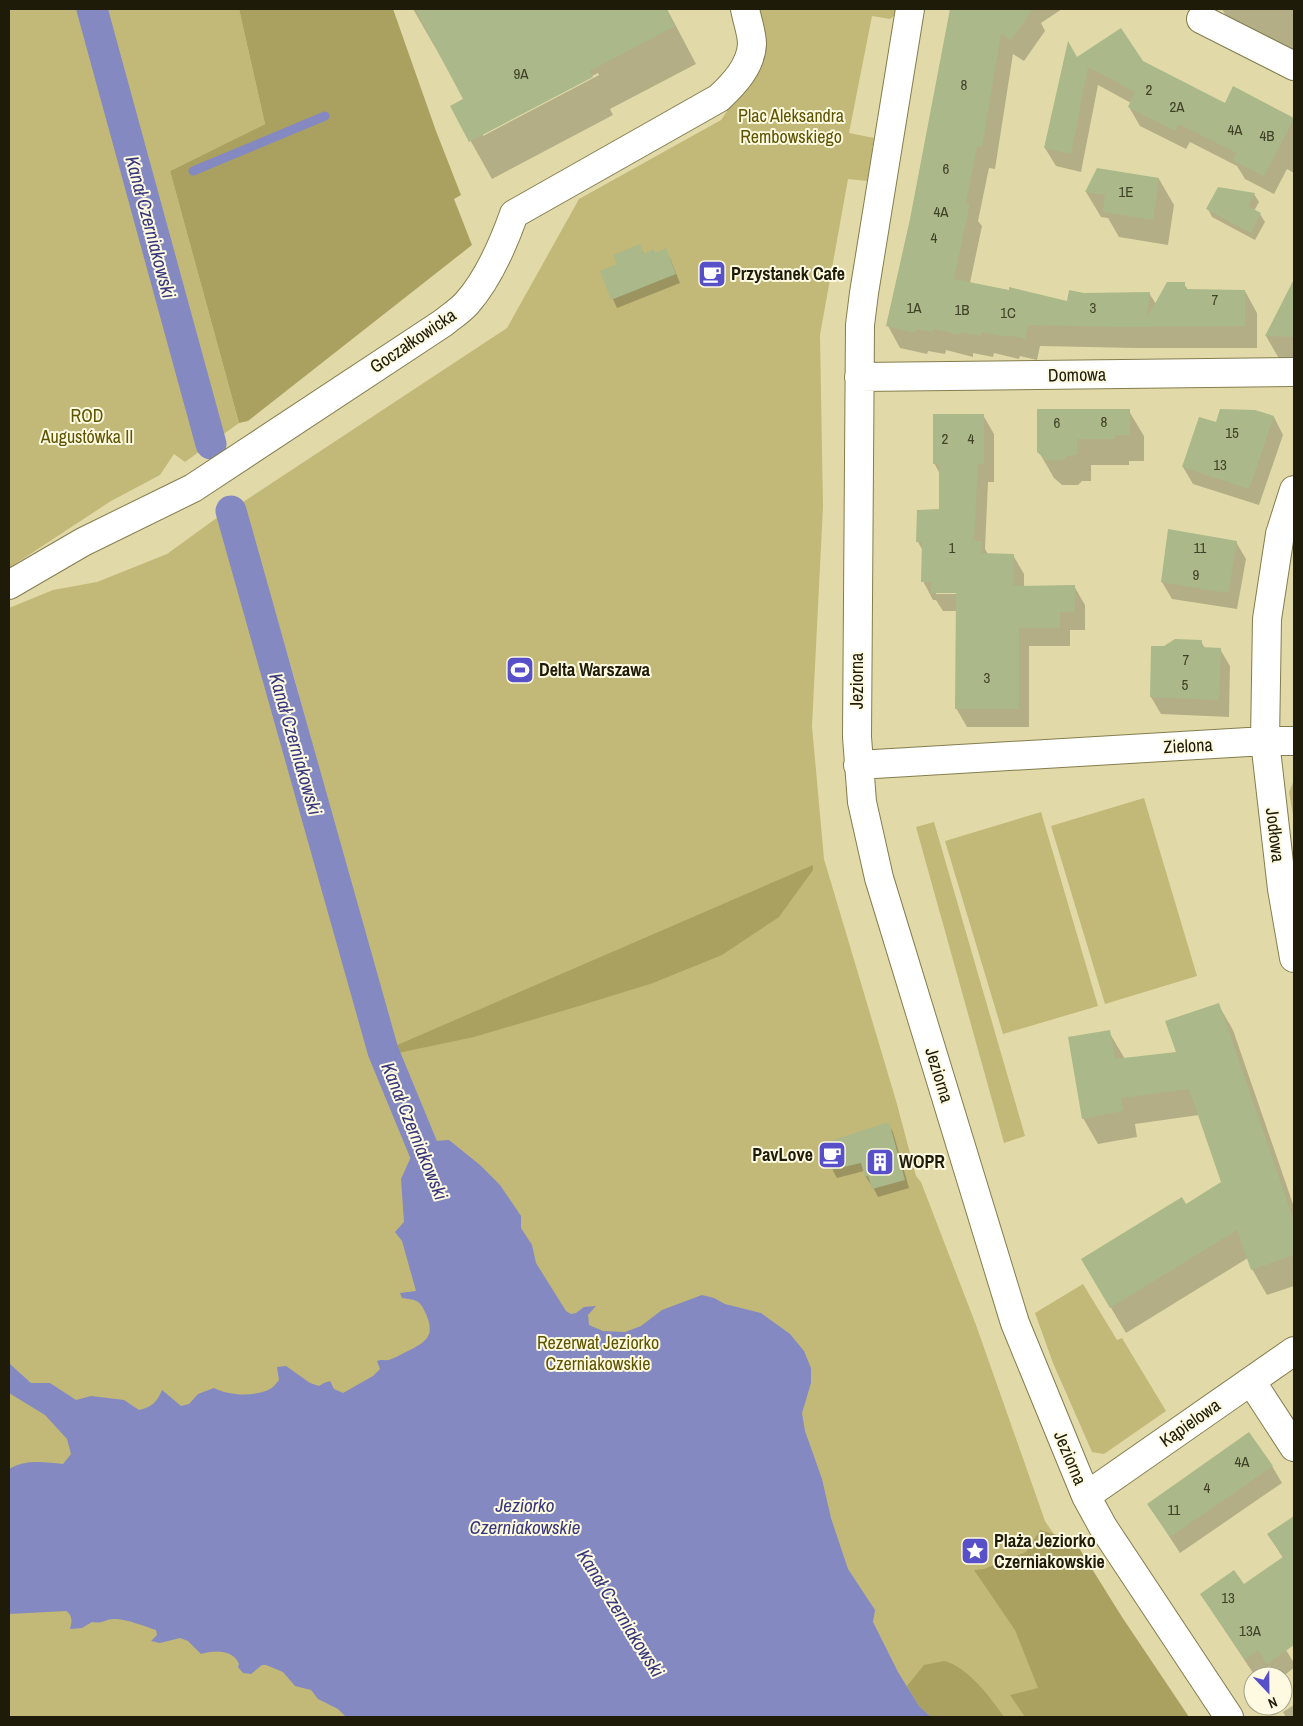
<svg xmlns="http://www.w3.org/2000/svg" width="1303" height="1726" viewBox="0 0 1303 1726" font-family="'Archivo Narrow',sans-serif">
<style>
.green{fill:#c2b878}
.forest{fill:#aaa060}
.water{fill:#8489c2}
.shadow{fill:#0003;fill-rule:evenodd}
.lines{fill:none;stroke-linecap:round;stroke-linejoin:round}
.stream{stroke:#8489c2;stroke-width:9}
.canal{stroke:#8489c2;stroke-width:31}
.building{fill:#abb88a}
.minor-casing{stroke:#847d4e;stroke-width:30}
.minor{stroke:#fff;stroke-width:28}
.labels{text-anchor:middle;stroke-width:4;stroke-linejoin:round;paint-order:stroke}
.number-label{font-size:15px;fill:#414228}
.park-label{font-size:18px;fill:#5e5300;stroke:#fdfae1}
.poi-label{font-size:18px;font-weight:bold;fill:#1e1b08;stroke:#fdfae1;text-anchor:start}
.street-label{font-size:18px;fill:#1e1b08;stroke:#fdfae1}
.water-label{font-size:19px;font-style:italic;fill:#37357b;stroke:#fdfae1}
</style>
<rect width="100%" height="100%" fill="#e1daa8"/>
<path class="green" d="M 9,9 L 239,9 L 265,124 L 170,171 L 239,423 L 185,462 L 174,454 L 160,475 L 111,501 L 9,568 Z
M 757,9 L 900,9 L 899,12 L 890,19 L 872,16 L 849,133 L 874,138 L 867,181 L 848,179 L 820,335 L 823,507 L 812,726 L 824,859 L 897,1104 L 916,1176 L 921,1182 L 976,1325 L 1045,1521 L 1176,1717 L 9,1717 L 9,608 L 53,590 L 97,582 L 167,554 L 218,517 L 370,1056 L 394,1046 L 294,677 L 243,502 L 507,328 L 579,199 L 721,120 L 734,101 Z
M 1294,780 L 1294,821 L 1289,792 Z
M 1144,798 L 1197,976 L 1105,1004 L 1051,826 Z
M 1041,812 L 1098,1006 L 1003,1034 L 945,841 Z
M 934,822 L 1025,1136 L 1004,1143 L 916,827 Z
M 1083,1284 L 1117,1340 L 1122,1338 L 1166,1411 L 1104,1454 L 1092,1452 L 1053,1363 L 1035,1313 Z"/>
<path class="forest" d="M 239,9 L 393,9 L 436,131 L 461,195 L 454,199 L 472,245 L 248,421 L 239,423 L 170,171 L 265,124 Z
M 813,865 L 813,870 L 779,917 L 722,955 L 653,983 L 579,1006 L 474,1037 L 398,1053 L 395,1046 Z
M 1040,1530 L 1074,1540 L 1122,1617 L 1189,1717 L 1025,1717 L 1010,1695 L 1038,1688 L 1015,1630 L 974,1570 L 984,1569 L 1026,1552 Z
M 944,1661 C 967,1666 991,1698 1004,1717 L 931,1717 L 919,1706 L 907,1686 L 924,1665 Z"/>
<path class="water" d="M 449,1140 L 480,1165 L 500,1185 L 521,1216 L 521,1228 L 532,1245 L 536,1263 L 566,1311 L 571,1314 L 576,1313 L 584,1307 L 596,1306 L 588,1315 L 589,1325 L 603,1331 L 625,1332 L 641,1326 L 662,1310 L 702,1295 L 714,1298 L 725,1304 L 761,1313 L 790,1334 L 804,1351 L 811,1368 L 811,1383 L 802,1413 L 805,1431 L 822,1479 L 831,1518 L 848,1569 L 875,1610 L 873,1622 L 898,1672 L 919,1706 L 931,1717 L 346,1717 L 338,1709 L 318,1699 L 311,1690 L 295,1686 L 283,1672 L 266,1665 L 262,1665 L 251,1674 L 243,1673 L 238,1667 L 239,1664 C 233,1649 214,1650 201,1654 L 188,1641 L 180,1638 L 160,1643 L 151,1641 L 157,1635 L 156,1630 C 144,1626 129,1620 116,1619 C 106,1618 104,1624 92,1622 L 82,1628 L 70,1629 C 72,1621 73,1616 66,1611 L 9,1614 L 9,1469 C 25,1459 45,1462 63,1464 L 71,1454 L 67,1439 L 45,1415 L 9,1393 L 9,1362 L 11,1365 L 31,1383 L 50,1383 L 76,1400 L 91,1396 L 124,1400 L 139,1410 C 152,1407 157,1402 162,1390 L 181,1406 L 189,1404 L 198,1394 L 214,1388 C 229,1396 255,1397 270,1389 C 274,1387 276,1383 279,1380 L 277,1367 L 286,1366 L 310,1383 L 319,1386 L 324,1383 L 330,1381 L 334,1389 L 343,1393 L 373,1376 L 380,1369 L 377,1361 C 382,1359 384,1361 388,1360 C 394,1359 401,1354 406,1352 C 425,1342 436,1337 426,1314 C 420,1300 417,1300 402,1298 L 400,1293 L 416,1291 L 402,1241 L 395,1232 L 404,1222 L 401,1179 L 410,1159 L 421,1142 Z"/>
<path class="shadow" d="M 413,9 L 496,9 L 492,11 L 499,39 L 556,9 L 667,9 L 696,64 L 610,109 L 613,115 L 492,179 L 451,106 L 465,99 ZM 598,73 L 599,75 L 483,136 L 483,134 Z
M 951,9 L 1062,9 L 1041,23 L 1045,31 L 1024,61 L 1013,54 L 995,169 L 989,168 L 978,221 L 982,226 L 970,283 L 1068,302 L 1083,295 L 1149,293 L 1156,304 L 1184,284 L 1188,290 L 1245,291 L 1257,313 L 1257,348 L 1135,348 L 1040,346 L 1037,360 L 1020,356 L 1019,359 L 994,353 L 993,357 L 973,353 L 973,357 L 946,350 L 945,354 L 928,351 L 927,354 L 900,348 L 888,326 L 911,219 Z
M 1222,9 L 1294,9 L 1294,53 L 1228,19 Z
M 1077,59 L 1143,62 L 1225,105 L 1293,119 L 1294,121 L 1294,173 L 1287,169 L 1274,194 L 1245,179 L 1237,166 L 1190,142 L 1186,149 L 1140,126 L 1129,107 L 1131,103 L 1098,85 L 1081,172 L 1056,166 L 1045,148 Z
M 1159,179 L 1174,205 L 1168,245 L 1119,237 L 1108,218 L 1101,217 L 1086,192 Z
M 1254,194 L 1259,202 L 1254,211 L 1260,214 L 1265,222 L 1255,240 L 1212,217 L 1208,209 Z
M 639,246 L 645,255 L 655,254 L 670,258 L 680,283 L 617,308 L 601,272 L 619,265 Z
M 1294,282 L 1294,369 L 1285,369 L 1266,336 Z
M 1129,411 L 1144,436 L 1144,461 L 1129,461 L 1129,465 L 1091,465 L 1091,481 L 1082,481 L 1078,485 L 1062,485 L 1054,478 L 1039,452 Z
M 983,415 L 994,434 L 994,482 L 988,482 L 985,549 L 988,554 L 1013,555 L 1024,574 L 1024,587 L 1074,586 L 1085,605 L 1085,630 L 1070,630 L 1070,646 L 1029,646 L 1029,727 L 967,727 L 956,708 L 957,611 L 943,611 L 936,600 L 933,600 L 923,581 L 923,551 L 918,542 L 940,510 L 940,474 L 934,463 ZM 936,591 L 962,592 L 962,594 L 936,594 Z
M 1274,417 L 1283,435 L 1259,505 L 1193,484 L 1183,467 L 1216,424 Z
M 1236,542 L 1246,559 L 1237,609 L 1172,599 L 1162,582 Z
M 1201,641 L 1205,649 L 1220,649 L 1230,666 L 1229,717 L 1161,714 L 1151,697 L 1165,647 Z
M 1218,1004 L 1233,1030 L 1294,1207 L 1294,1286 L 1267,1295 L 1252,1269 L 1248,1258 L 1126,1333 L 1098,1286 L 1186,1205 L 1222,1183 L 1199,1115 L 1135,1124 L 1137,1137 L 1098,1144 L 1083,1118 L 1109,1032 L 1125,1059 L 1177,1053 Z
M 888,1124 L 893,1132 L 909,1188 L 878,1197 L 872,1185 L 871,1185 L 866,1177 L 864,1171 L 837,1178 L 832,1169 Z
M 1272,1466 L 1282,1483 L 1180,1553 L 1148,1504 Z
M 1294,1517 L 1294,1615 L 1273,1629 L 1294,1663 L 1294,1668 L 1283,1676 L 1275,1676 L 1269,1666 L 1255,1676 L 1212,1611 L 1283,1558 L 1269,1535 Z
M 1294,1705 L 1294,1717 L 1286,1717 L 1283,1712 Z"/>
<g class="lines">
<path class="stream" d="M 193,171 L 325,116"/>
<path class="canal" d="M 92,9 L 211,444
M 231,511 L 383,1051 L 437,1182"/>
</g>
<path class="building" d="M 415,9 L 666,9 L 675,26 L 590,71 L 593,77 L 469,142 L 450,106 L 463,99 Z
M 950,9 L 1033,9 L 1011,40 L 1001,34 L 982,147 L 977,146 L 966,203 L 970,203 L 954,279 L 1009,290 L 1009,287 L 1067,301 L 1069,290 L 1084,293 L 1150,292 L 1146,320 L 1167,282 L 1185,282 L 1185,289 L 1245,290 L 1245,326 L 1122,327 L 1028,325 L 1025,339 L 1008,335 L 1007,337 L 982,332 L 981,336 L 961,332 L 960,335 L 934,329 L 933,332 L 916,329 L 915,333 L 886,326 L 910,219 Z
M 1121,28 L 1143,61 L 1225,103 L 1233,86 L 1294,118 L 1264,176 L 1232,160 L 1237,153 L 1179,124 L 1175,131 L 1128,107 L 1135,92 L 1088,67 L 1071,154 L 1044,148 L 1068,41 L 1077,57 Z
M 1097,168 L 1159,178 L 1153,220 L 1103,212 L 1105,195 L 1085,192 Z
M 1218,187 L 1255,193 L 1248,206 L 1261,213 L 1251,233 L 1206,209 Z
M 640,244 L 644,254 L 654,249 L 655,253 L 666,248 L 676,274 L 611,300 L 600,271 L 617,264 L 613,255 Z
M 1294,279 L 1294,337 L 1265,336 Z
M 1037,409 L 1130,409 L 1130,435 L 1115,435 L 1115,439 L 1077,439 L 1077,455 L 1067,456 L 1063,460 L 1046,460 L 1037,452 Z
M 1220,409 L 1255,410 L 1274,416 L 1249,489 L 1182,467 L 1199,417 L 1216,422 Z
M 933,414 L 984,414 L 984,464 L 978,464 L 974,541 L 982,541 L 981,553 L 1014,554 L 1013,586 L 1075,585 L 1075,612 L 1060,612 L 1060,628 L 1019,628 L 1019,709 L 955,709 L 956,593 L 931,593 L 931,582 L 921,582 L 922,542 L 916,542 L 917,510 L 939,509 L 939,464 L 933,464 Z
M 1168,529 L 1237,541 L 1228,593 L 1161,582 Z
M 1175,639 L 1202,640 L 1201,647 L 1221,648 L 1219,700 L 1150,697 L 1151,646 L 1164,646 Z
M 1219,1003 L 1294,1221 L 1294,1255 L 1251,1270 L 1237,1230 L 1110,1308 L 1081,1259 L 1182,1197 L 1186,1204 L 1221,1182 L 1189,1089 L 1121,1098 L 1123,1111 L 1082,1119 L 1068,1037 L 1110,1030 L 1115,1059 L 1176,1052 L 1165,1021 Z
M 889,1122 L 905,1180 L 872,1189 L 868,1176 L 865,1177 L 861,1163 L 831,1170 L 824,1143 Z
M 1249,1432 L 1273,1466 L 1170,1537 L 1147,1504 Z
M 1294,1516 L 1294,1645 L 1267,1664 L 1258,1650 L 1245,1660 L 1200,1594 L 1234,1570 L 1244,1584 L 1283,1557 L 1267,1534 Z"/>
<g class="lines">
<defs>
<path id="minor" d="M 910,9 L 864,293 L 860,325 L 857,737 L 862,802 L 879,878 L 1015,1323 L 1086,1496 L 1103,1527 L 1229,1717
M 1201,19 L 1294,66
M 859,377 L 1294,372
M 9,585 L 83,542 L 193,488 L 443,323 C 450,317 460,311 467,303 C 489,278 503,245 514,214 L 719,98 C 734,84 751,66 752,44 C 752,33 747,20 745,9
M 1294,741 L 1265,741 L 1282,889 L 1294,958
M 858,765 L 1265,741 L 1267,619 L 1280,534 L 1294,490
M 1251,1381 L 1294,1447
M 1086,1496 L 1294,1351"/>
</defs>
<use href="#minor" class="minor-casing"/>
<use href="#minor" class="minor"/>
</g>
<defs>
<symbol id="cafe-square" viewBox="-11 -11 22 22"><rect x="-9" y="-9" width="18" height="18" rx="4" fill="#5850c8" stroke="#fdfae1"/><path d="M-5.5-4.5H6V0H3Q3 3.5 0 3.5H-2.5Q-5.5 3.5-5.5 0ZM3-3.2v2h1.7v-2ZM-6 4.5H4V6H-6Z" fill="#fff"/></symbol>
<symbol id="stadium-square" viewBox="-11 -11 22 22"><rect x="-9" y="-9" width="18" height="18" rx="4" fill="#5850c8" stroke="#fdfae1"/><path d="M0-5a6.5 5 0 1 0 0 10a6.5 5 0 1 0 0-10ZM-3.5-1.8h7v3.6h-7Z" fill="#fff"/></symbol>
<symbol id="building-square" viewBox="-11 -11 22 22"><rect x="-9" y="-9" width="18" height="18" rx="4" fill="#5850c8" stroke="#fdfae1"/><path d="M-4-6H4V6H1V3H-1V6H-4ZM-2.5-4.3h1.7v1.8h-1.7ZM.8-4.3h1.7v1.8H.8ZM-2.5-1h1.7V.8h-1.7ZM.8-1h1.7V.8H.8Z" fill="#fff"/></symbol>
<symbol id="sight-square" viewBox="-11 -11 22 22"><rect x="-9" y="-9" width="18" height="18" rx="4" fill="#5850c8" stroke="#fdfae1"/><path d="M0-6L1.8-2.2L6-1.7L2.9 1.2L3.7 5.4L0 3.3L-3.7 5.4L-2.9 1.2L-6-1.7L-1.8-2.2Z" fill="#fff"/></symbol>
</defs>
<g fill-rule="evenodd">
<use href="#cafe-square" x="696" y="258" width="32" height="32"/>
<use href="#stadium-square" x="504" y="654" width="32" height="32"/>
<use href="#cafe-square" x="816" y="1139" width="32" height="32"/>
<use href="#building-square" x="864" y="1146" width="32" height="32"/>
<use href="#sight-square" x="959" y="1535" width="32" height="32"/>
</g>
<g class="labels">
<g class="number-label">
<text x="521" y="79">9A</text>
<text x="964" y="90">8</text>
<text x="1149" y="95">2</text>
<text x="1177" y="112">2A</text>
<text x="1235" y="135">4A</text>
<text x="1267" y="141">4B</text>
<text x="946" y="174">6</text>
<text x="1126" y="197">1E</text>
<text x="941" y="217">4A</text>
<text x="934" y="243">4</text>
<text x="1215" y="305">7</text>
<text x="914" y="313">1A</text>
<text x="1093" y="313">3</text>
<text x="962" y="315">1B</text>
<text x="1008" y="318">1C</text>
<text x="1104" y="427">8</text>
<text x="1057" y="428">6</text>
<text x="1232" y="438">15</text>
<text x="945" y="444">2</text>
<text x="971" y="444">4</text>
<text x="1220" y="470">13</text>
<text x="952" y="553">1</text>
<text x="1200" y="553">11</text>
<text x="1196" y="580">9</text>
<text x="1186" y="665">7</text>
<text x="987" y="683">3</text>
<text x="1185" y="690">5</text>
<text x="1242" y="1467">4A</text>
<text x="1207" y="1493">4</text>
<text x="1174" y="1515">11</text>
<text x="1228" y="1603">13</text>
<text x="1250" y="1636">13A</text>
</g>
<g class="park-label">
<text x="791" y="122">Plac Aleksandra<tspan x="791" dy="21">Rembowskiego</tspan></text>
<text x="87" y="422">ROD<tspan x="87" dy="21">Augustówka II</tspan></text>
<text x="598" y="1349">Rezerwat Jeziorko<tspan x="598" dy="21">Czerniakowskie</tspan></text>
</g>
<g class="poi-label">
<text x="731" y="280">Przystanek Cafe</text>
<text x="539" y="676">Delta Warszawa</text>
<text x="813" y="1161" text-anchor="end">PavLove</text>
<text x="899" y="1168">WOPR</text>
<text x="994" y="1547">Plaża Jeziorko<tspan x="994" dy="21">Czerniakowskie</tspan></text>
</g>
<g class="street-label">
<text transform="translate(413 341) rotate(-34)" y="6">Goczałkowicka</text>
<text transform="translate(1077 375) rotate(-1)" y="6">Domowa</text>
<text transform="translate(857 681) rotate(-90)" y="6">Jeziorna</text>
<text transform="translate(1188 746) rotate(-3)" y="6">Zielona</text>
<text transform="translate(1275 835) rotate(83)" y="6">Jodłowa</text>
<text transform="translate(939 1075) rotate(73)" y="6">Jeziorna</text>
<text transform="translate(1190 1423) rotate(-35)" y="6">Kąpielowa</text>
<text transform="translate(1070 1458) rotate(67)" y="6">Jeziorna</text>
</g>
<g class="water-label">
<text transform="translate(151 227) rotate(75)" y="7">Kanał Czerniakowski</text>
<text transform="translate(296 744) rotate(74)" y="7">Kanał Czerniakowski</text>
<text transform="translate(415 1131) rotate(68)" y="7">Kanał Czerniakowski</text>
<text x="525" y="1512">Jeziorko<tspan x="525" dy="22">Czerniakowskie</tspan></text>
<text transform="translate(621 1613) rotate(58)" y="7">Kanał Czerniakowski</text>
</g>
</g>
<rect width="1303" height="1726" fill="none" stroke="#1e1b08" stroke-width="20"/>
<g transform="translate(1268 1691) rotate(158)"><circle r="24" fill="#fdfae1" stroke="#a4a18a"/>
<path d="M0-4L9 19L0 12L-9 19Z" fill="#5850c8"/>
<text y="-8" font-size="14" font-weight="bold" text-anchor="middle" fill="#1e1b08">N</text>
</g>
</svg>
